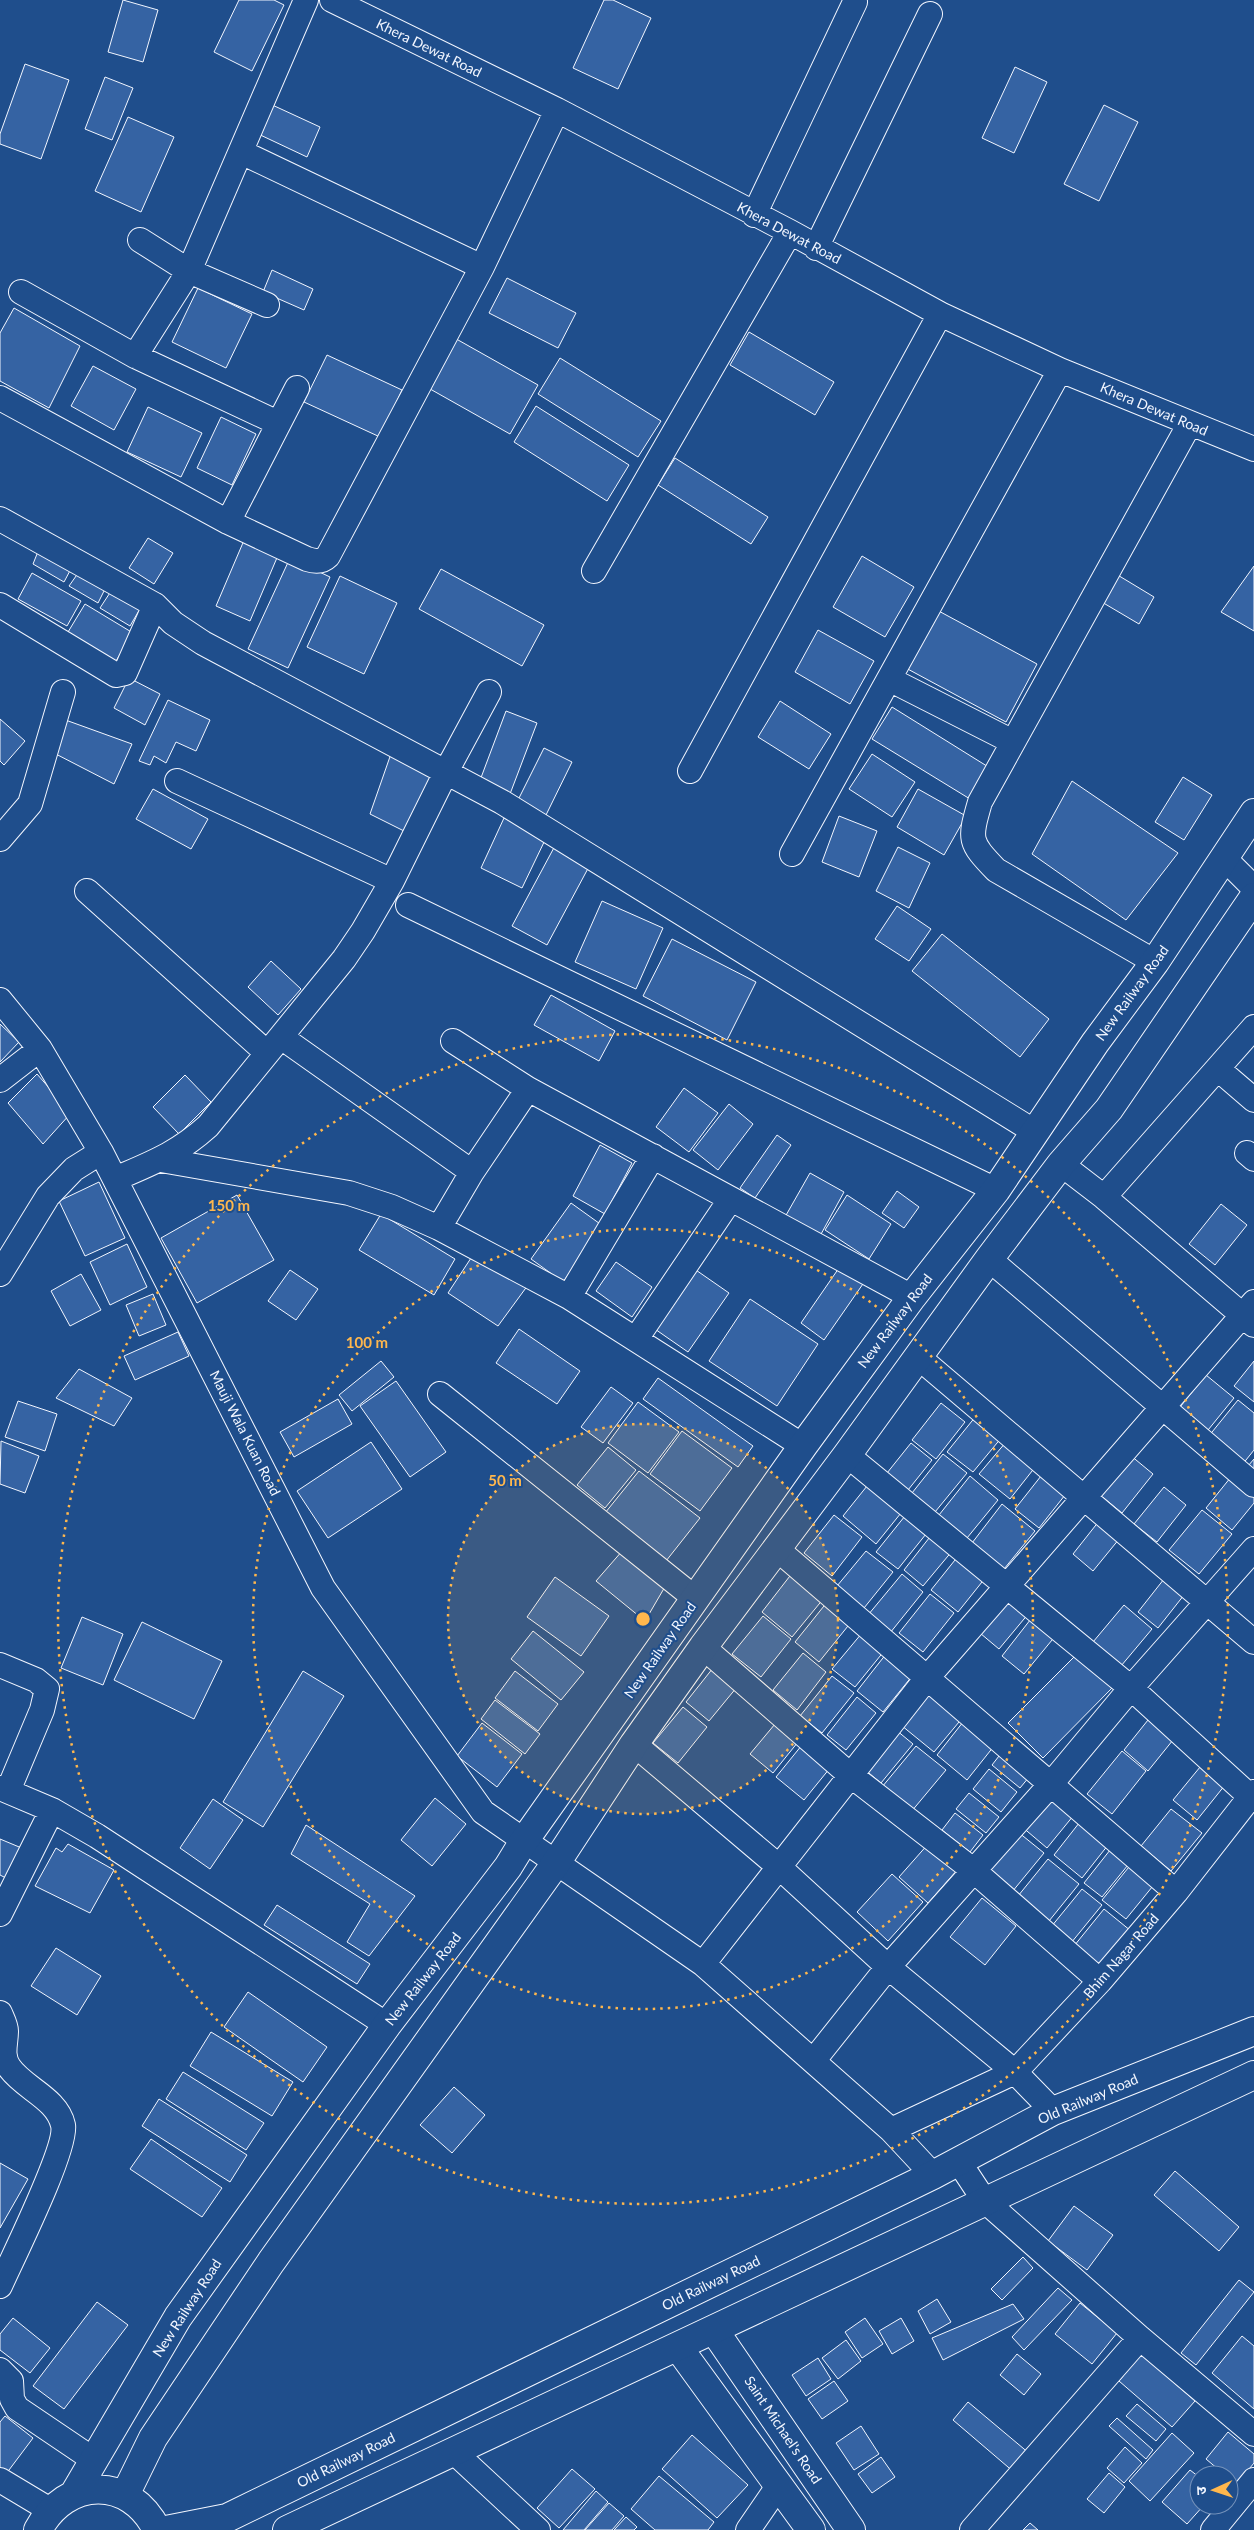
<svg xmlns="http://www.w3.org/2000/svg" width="1254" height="2530" viewBox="0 0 1254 2530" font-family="Lato,'Noto Sans Devanagari',sans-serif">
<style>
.building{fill:#3563a3;stroke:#f2f6ff}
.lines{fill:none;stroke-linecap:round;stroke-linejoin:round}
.minor-casing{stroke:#f2f6ff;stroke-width:26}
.tertiary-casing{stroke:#f2f6ff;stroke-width:30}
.secondary-casing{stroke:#f2f6ff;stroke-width:30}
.minor{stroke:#1f4e8c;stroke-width:24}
.tertiary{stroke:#1f4e8c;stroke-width:28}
.secondary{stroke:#1f4e8c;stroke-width:28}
.ring{fill:none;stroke:#ffb74d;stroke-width:2.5;stroke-dasharray:2.5 5}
.labels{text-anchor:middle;stroke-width:4;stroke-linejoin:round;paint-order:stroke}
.street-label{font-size:14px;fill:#f2f6ff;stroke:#1f4e8c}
.centre{fill:#ffb74d;stroke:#1f4e8c;stroke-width:2.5}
.ring-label{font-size:15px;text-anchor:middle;font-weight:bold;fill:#ffb74d;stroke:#1f4e8c;stroke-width:4;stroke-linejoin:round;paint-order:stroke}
</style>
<rect width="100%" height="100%" fill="#1f4e8c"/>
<path class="building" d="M 123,0 L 158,10 L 143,62 L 108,52 Z
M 239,0 L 274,0 L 284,5 L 252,71 L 214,52 Z
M 604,0 L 613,0 L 651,18 L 618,89 L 573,68 Z
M 25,64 L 69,80 L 41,159 L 0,144 L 0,134 Z
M 1015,67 L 1047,82 L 1014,153 L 982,138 Z
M 105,77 L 133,88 L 112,140 L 85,129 Z
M 268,103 L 320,127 L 307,157 L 254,132 Z
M 1104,105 L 1138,122 L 1099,201 L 1064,184 Z
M 128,117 L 174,137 L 141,212 L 95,191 Z
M 272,270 L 313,289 L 304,310 L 263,292 Z
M 507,278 L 576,313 L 558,348 L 489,313 Z
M 198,288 L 252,314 L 226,368 L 172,342 Z
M 14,308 L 80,346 L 49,408 L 0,381 L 0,333 Z
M 749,332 L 834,382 L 815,415 L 730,365 Z
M 451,336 L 538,385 L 510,434 L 423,385 Z
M 327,355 L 402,390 L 380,437 L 304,402 Z
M 560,358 L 661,421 L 638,457 L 538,394 Z
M 93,366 L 136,389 L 114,430 L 71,406 Z
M 536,406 L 629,465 L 607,501 L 514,442 Z
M 148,407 L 202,433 L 181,477 L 127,452 Z
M 221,417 L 256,434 L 232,485 L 197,468 Z
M 675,458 L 768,517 L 751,544 L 658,485 Z
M 148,538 L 173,553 L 154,584 L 129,568 Z
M 245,538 L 279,553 L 250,621 L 216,606 Z
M 41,544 L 73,565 L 64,582 L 33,564 Z
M 862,556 L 914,587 L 885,637 L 833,607 Z
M 290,558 L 330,577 L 288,668 L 248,649 Z
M 1254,566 L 1254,631 L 1221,612 Z
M 81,569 L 108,583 L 98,603 L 69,586 Z
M 441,569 L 544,625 L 522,666 L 419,609 Z
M 1111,571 L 1154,597 L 1139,624 L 1095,598 Z
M 32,573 L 81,601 L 67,626 L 18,599 Z
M 340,576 L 397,603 L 364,674 L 307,647 Z
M 115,585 L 144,602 L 130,626 L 100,608 Z
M 85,604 L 133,633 L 116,661 L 68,632 Z
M 935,609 L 1037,664 L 1006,722 L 904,667 Z
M 818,630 L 874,661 L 850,704 L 795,672 Z
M 129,678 L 160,694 L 145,725 L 114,708 Z
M 168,700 L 210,720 L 196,751 L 176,742 L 166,763 L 154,756 L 150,765 L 139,761 Z
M 780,701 L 831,734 L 809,769 L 758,737 Z
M 892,707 L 990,768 L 970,799 L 872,739 Z
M 506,711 L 537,723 L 510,794 L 479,783 Z
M 60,718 L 132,744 L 114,784 L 50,751 Z
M 0,719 L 25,741 L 4,765 L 0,761 Z
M 393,748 L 436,774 L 412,835 L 370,814 Z
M 544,748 L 572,762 L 546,815 L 517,802 Z
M 872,754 L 915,782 L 892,817 L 849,789 Z
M 1183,777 L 1212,795 L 1184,840 L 1155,822 Z
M 1072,781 L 1178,853 L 1126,920 L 1032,854 Z
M 153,789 L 208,819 L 191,849 L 136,819 Z
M 918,789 L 966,816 L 944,855 L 897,827 Z
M 839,816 L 877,831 L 859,877 L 822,862 Z
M 504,818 L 546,838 L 522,888 L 481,868 Z
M 557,842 L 592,861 L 547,945 L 512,926 Z
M 898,847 L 930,863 L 909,908 L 876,891 Z
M 602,901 L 663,928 L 636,989 L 575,962 Z
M 897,906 L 931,929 L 909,961 L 875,939 Z
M 942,934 L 1049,1019 L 1020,1057 L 912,971 Z
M 672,939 L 756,982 L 727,1040 L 643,996 Z
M 271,961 L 301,989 L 278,1015 L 248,987 Z
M 551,995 L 615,1031 L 599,1061 L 534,1025 Z
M 0,1024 L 19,1042 L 0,1062 Z
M 37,1074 L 71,1113 L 43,1144 L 8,1103 Z
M 185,1075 L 211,1102 L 179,1134 L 153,1107 Z
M 684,1088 L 718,1113 L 689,1152 L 656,1127 Z
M 729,1104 L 753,1124 L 718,1170 L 693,1150 Z
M 777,1135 L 791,1145 L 755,1198 L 740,1188 Z
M 600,1145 L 632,1163 L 605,1214 L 573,1196 Z
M 810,1173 L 844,1192 L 820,1236 L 785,1217 Z
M 99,1182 L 125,1238 L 85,1256 L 59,1201 Z
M 897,1191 L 919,1207 L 904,1228 L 882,1213 Z
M 237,1195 L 274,1260 L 197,1303 L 161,1238 Z
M 847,1195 L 891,1224 L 869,1259 L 825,1230 Z
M 571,1203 L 603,1226 L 563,1282 L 531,1259 Z
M 1221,1204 L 1247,1225 L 1215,1265 L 1189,1244 Z
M 381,1214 L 455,1259 L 434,1295 L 359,1250 Z
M 127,1244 L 147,1287 L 110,1305 L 90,1262 Z
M 473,1255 L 528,1285 L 498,1326 L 448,1293 Z
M 616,1262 L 652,1287 L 632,1317 L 596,1291 Z
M 841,1265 L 865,1281 L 824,1340 L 801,1323 Z
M 693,1268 L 729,1293 L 688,1352 L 652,1327 Z
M 290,1270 L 318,1289 L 296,1320 L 268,1301 Z
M 81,1274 L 101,1310 L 70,1326 L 51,1291 Z
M 153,1294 L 166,1325 L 139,1336 L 126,1305 Z
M 750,1299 L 818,1344 L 777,1406 L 709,1361 Z
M 519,1329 L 580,1371 L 557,1404 L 496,1363 Z
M 178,1332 L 189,1356 L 135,1380 L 124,1356 Z
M 381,1361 L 394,1377 L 352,1411 L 339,1395 Z
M 1254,1361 L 1254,1402 L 1234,1386 Z
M 79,1369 L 132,1398 L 114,1426 L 56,1398 Z
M 1206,1375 L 1234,1398 L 1204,1435 L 1176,1412 Z
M 658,1378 L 753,1446 L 738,1467 L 643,1399 Z
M 396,1381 L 446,1452 L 410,1477 L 360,1406 Z
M 611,1387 L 633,1403 L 603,1443 L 581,1427 Z
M 338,1399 L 352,1424 L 294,1457 L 280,1432 Z
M 1238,1400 L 1254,1413 L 1254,1450 L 1242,1465 L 1208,1437 Z
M 18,1401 L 57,1414 L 45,1451 L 5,1437 Z
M 638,1402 L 679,1432 L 648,1473 L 608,1443 Z
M 941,1403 L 965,1422 L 936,1459 L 912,1440 Z
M 976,1416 L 1002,1437 L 973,1472 L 947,1452 Z
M 682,1431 L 732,1468 L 700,1511 L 650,1474 Z
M 1,1441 L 39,1456 L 25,1493 L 0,1484 Z
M 371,1442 L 402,1489 L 328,1538 L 297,1491 Z
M 1006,1442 L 1036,1466 L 1010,1499 L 979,1474 Z
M 911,1443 L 932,1460 L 908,1490 L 887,1473 Z
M 608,1447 L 636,1470 L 605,1508 L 577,1485 Z
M 943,1454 L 967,1473 L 935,1512 L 912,1493 Z
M 1130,1455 L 1153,1474 L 1122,1513 L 1099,1494 Z
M 1254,1459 L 1254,1471 L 1248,1466 Z
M 639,1471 L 700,1518 L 666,1561 L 605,1513 Z
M 1235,1472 L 1254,1487 L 1254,1503 L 1232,1530 L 1206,1508 Z
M 970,1476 L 998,1500 L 967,1538 L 939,1515 Z
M 1041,1476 L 1065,1495 L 1039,1528 L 1015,1509 Z
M 871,1481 L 905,1508 L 876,1544 L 843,1516 Z
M 1164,1487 L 1186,1505 L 1157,1542 L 1134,1524 Z
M 1002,1504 L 1035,1531 L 1004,1569 L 972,1543 Z
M 1202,1510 L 1232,1534 L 1199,1574 L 1169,1550 Z
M 909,1511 L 930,1529 L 898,1569 L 876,1552 Z
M 834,1515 L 862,1537 L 832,1576 L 804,1553 Z
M 1103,1516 L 1124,1533 L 1093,1571 L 1073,1554 Z
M 933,1533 L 953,1550 L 923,1586 L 904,1570 Z
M 623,1550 L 666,1585 L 645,1621 L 596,1581 Z
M 866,1551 L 893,1572 L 864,1608 L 837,1586 Z
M 959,1555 L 986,1577 L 958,1612 L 931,1590 Z
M 793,1572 L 824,1598 L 792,1637 L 762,1612 Z
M 902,1574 L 923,1592 L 890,1633 L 868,1615 Z
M 555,1577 L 609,1616 L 581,1656 L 527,1617 Z
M 1164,1579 L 1184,1595 L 1158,1628 L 1138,1612 Z
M 1003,1592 L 1029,1613 L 999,1649 L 974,1628 Z
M 930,1594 L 954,1613 L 923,1652 L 899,1633 Z
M 828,1601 L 852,1621 L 819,1662 L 795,1642 Z
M 1124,1605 L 1152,1629 L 1121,1666 L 1093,1642 Z
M 1034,1615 L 1057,1634 L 1024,1674 L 1002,1656 Z
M 763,1616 L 791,1639 L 761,1677 L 732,1654 Z
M 82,1617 L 123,1634 L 103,1685 L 61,1668 Z
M 142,1622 L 222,1661 L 194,1719 L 114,1680 Z
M 867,1627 L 889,1645 L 855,1687 L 832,1669 Z
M 533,1631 L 584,1672 L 561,1700 L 511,1659 Z
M 890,1649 L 917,1670 L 883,1712 L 857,1691 Z
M 1079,1652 L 1114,1686 L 1043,1758 L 1008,1723 Z
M 803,1653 L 826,1672 L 797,1710 L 773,1690 Z
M 713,1668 L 737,1687 L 709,1721 L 686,1702 Z
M 303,1671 L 344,1696 L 263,1827 L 223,1802 Z
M 515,1671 L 558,1704 L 538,1731 L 495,1698 Z
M 832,1676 L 854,1693 L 822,1733 L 800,1716 Z
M 926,1684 L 964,1716 L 934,1752 L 896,1721 Z
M 857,1697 L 876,1713 L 846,1750 L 827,1735 Z
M 495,1700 L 540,1734 L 525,1754 L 481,1719 Z
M 683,1707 L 707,1727 L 678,1763 L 653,1743 Z
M 1152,1715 L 1177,1735 L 1148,1771 L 1124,1750 Z
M 967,1717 L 998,1741 L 967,1780 L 937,1755 Z
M 482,1723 L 522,1754 L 497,1787 L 457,1756 Z
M 775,1724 L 798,1742 L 773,1773 L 750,1754 Z
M 890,1725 L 913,1744 L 881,1783 L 858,1764 Z
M 802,1745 L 830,1768 L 804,1800 L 776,1777 Z
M 916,1746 L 946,1770 L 911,1812 L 882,1787 Z
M 1006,1747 L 1034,1771 L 1020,1788 L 992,1765 Z
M 1122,1751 L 1146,1771 L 1112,1814 L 1087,1794 Z
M 1205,1761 L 1229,1780 L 1197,1820 L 1173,1800 Z
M 989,1769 L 1017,1792 L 1001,1812 L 973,1789 Z
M 1051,1788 L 1078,1810 L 1047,1848 L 1021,1826 Z
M 969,1793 L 999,1817 L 986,1833 L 956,1809 Z
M 435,1798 L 466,1824 L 432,1866 L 401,1840 Z
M 213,1799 L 243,1820 L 210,1869 L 180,1848 Z
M 1171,1809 L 1202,1833 L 1171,1871 L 1141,1846 Z
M 955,1813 L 983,1835 L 970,1852 L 942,1830 Z
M 1083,1818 L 1112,1840 L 1082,1878 L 1054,1855 Z
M 306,1825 L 415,1896 L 369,1956 L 347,1942 L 370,1904 L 291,1854 Z
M 1018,1832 L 1044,1853 L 1012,1892 L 988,1871 Z
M 0,1839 L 24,1849 L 10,1880 L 0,1875 Z
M 929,1843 L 958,1869 L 928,1903 L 899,1877 Z
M 68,1844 L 114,1870 L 90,1913 L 35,1886 L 56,1848 L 62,1852 Z
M 1114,1845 L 1132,1860 L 1102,1897 L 1084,1883 Z
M 1048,1859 L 1079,1884 L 1049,1921 L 1018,1896 Z
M 1133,1862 L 1157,1881 L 1126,1919 L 1102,1900 Z
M 892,1874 L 923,1902 L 888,1941 L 857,1912 Z
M 1082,1889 L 1102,1905 L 1071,1943 L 1051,1927 Z
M 982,1898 L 1016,1926 L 985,1965 L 950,1937 Z
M 277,1905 L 370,1964 L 357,1984 L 264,1925 Z
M 1104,1909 L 1131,1931 L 1101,1968 L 1074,1946 Z
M 56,1948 L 101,1976 L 77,2015 L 31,1986 Z
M 248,1992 L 327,2047 L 303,2082 L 224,2027 Z
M 211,2032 L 293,2082 L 272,2116 L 190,2066 Z
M 183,2072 L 264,2123 L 246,2150 L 166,2099 Z
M 454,2087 L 485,2115 L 452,2153 L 420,2125 Z
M 159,2099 L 247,2155 L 230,2182 L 142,2126 Z
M 151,2139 L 222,2188 L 202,2217 L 130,2169 Z
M 0,2163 L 28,2179 L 0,2228 Z
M 1175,2171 L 1239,2227 L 1219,2251 L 1154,2195 Z
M 1074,2206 L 1113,2235 L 1087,2270 L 1048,2241 Z
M 1023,2257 L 1033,2268 L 1002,2300 L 991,2289 Z
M 1239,2280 L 1254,2292 L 1196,2365 L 1181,2353 Z
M 1058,2288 L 1072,2300 L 1024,2350 L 1012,2337 Z
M 937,2299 L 951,2322 L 930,2334 L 918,2311 Z
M 97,2302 L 128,2325 L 64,2409 L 33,2386 Z
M 1080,2303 L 1117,2333 L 1092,2364 L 1055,2334 Z
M 1013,2304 L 1024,2319 L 943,2360 L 932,2338 Z
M 13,2318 L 50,2348 L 30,2373 L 0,2350 L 0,2334 Z
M 865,2318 L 883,2344 L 862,2358 L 845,2332 Z
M 901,2318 L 914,2341 L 892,2354 L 879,2331 Z
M 1242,2336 L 1254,2346 L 1254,2409 L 1212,2373 Z
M 846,2340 L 861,2361 L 838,2379 L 822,2358 Z
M 1017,2354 L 1041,2374 L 1024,2395 L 1000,2375 Z
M 1141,2354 L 1195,2401 L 1172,2427 L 1119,2381 Z
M 818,2358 L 831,2379 L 806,2396 L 792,2375 Z
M 834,2381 L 848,2401 L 822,2419 L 808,2399 Z
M 968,2402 L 1030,2454 L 1015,2473 L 953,2420 Z
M 1137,2404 L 1166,2429 L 1156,2441 L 1126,2416 Z
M 5,2416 L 33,2438 L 3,2478 L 0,2476 L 0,2422 Z
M 1117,2418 L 1153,2450 L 1146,2459 L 1109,2426 Z
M 861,2426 L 879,2454 L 854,2470 L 836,2443 Z
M 1228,2432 L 1254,2454 L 1254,2463 L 1236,2485 L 1229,2479 L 1229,2475 L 1225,2475 L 1206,2459 Z
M 1172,2433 L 1194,2453 L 1150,2501 L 1129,2481 Z
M 692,2435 L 748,2485 L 717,2518 L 662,2469 Z
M 1125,2447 L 1142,2463 L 1124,2483 L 1107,2468 Z
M 881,2457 L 895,2477 L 872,2493 L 858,2474 Z
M 572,2469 L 595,2489 L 559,2528 L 537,2508 Z
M 1190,2470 L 1199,2477 L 1199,2505 L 1204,2505 L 1187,2524 L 1162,2502 Z
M 1109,2473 L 1125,2487 L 1104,2513 L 1087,2499 Z
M 659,2476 L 714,2522 L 708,2530 L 655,2530 L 631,2509 Z
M 596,2491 L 608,2502 L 584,2530 L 563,2530 Z
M 609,2503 L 624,2516 L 612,2530 L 585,2530 Z
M 626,2517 L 637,2527 L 634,2530 L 614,2530 Z
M 1030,2523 L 1038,2530 L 1023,2530 Z"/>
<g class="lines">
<defs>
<path id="minor" d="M 332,0 L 557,110 L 790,232 L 940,314 L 1060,370 L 1254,449
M 241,152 L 482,267
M 754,215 L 855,2
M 140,240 L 189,271 L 267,305
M 816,248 L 930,14
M 21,292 L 135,356 L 278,423
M 135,356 L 189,271 L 306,0
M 0,398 L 228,522 L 307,559 C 316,562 322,562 328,556 L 482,267 L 557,110
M 0,519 L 155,605
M 228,522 L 297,388
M 594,571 L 790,232
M 0,605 L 116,675 L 125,673 L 155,605 L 173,623 L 203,643 L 502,802 L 1035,1132
M 889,679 L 1013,742
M 690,771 L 940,314
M 177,781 L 392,881
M 0,839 L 30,804 L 63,692
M 792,854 L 1060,370
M 1224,858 L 1254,888
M 87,891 L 267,1053
M 408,905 L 996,1190
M 1155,962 L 996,870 C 969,842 969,840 980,802 L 1189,425
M 0,1000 L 40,1049 L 101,1152 L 323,1588 L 483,1812 L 703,1964 L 891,2130 L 933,2175
M 281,1037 L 472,1172
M 453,1041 L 528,1089 L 912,1297
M 1218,1069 L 1254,1100
M 0,1080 L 40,1049
M 1247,1153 L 1254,1159
M 161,1160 L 349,1193 L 392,1207 L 439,1228 L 569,1297 L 803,1446
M 1061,1164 L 1104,1197 L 1254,1325
M 115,1179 C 152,1163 177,1154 208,1126 L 344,959 L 363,931 L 392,881 L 447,770 L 489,692
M 1104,1197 L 1254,1027
M 439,1228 L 472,1172 L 528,1089
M 989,1259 L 1254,1485
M 0,1274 L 48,1196 L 74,1169 L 101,1152
M 569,1297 L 653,1156
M 636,1339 L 730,1200
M 917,1356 L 1254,1642
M 440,1394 L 696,1599
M 847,1455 L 1131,1688 L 1254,1800
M 777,1549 L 1176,1892
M 703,1647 L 849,1774 L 973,1870 L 1100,1981
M 0,1665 L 36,1680 L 47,1689 L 42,1710 L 8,1791
M 634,1744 L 778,1866 L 888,1967 L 1015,2072 L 1053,2111
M 0,1788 L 52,1810 L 97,1836 L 387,2025
M 0,1914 L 52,1810
M 703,1964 L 927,1678 L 1254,1302
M 0,2013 C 2,2018 6,2025 6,2031 C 6,2043 1,2055 9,2067 C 23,2088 57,2098 63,2125 C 68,2147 12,2259 0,2286
M 814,2060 L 888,1967 L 1051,1784 L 1131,1688 L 1254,1549
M 891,2130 L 1015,2072 L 1100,1981 L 1176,1892 L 1254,1792
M 959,2162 L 984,2200 L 1140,2338 L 1254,2434
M 0,2370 L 11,2381 L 12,2399 L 17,2408 L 94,2460
M 454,2452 L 538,2530
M 0,2480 L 50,2510
M 748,2530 L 779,2485
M 972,2530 L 1140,2338
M 1213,2530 L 1254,2480"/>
<path id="tertiary" d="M 714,2330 L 851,2530
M 678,2347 L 811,2530"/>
<path id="secondary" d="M 74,2494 L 178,2317 L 387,2025 L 508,1867 L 524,1841 L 803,1446 L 912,1297 L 996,1190 L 1095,1043 L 1155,962 L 1254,813
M 125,2495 L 153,2438 L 271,2262 L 556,1863 L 634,1744 L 703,1647 L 847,1455 L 989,1259 L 1061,1164 L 1109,1109 L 1254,897
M 38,2530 C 66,2477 130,2475 157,2530
M 166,2530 L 227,2518 L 933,2175 L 1053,2111 L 1254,2031
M 287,2530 C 610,2380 931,2225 1254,2075"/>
</defs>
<use href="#minor" class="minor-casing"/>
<use href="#tertiary" class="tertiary-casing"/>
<use href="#secondary" class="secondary-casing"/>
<use href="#minor" class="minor"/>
<use href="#tertiary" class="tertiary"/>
<use href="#secondary" class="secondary"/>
</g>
<circle cx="643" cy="1619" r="195" fill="#ffb74d" fill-opacity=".12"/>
<g class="ring">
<circle cx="643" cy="1619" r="195"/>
<circle cx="643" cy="1619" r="390"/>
<circle cx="643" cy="1619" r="585"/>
</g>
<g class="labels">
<g class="street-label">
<text transform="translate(429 48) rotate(26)" y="5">Khera Dewat Road</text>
<text transform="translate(789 233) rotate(28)" y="5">Khera Dewat Road</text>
<text transform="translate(1154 409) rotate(23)" y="5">Khera Dewat Road</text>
<text transform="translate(1132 993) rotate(-54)" y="5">New Railway Road</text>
<text transform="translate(895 1321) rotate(-53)" y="5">New Railway Road</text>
<text transform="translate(245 1433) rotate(63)" y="5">Mauji Wala Kuan Road</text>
<text transform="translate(660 1650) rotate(-55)" y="5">New Railway Road</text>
<text transform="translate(1121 1956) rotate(-49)" y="5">Bhim Nagar Road</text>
<text transform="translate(423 1979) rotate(-52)" y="5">New Railway Road</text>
<text transform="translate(1088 2099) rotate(-23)" y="5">Old Railway Road</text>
<text transform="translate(711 2283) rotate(-26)" y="5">Old Railway Road</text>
<text transform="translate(187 2308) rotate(-57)" y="5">New Railway Road</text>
<text transform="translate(783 2430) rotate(56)" y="5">Saint Michael's Road</text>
<text transform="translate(346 2460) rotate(-26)" y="5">Old Railway Road</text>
</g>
</g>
<circle cx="643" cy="1619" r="8" class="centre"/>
<g class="ring-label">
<text x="229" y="1211">150 m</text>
<text x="367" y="1348">100 m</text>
<text x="505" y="1486">50 m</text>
</g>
<g transform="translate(1214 2490) rotate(267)"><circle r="24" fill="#1f4e8c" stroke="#7391ba"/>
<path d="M0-4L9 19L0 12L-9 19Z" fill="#ffb74d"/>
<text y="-8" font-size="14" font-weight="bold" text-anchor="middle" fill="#f2f6ff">उ</text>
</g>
</svg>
